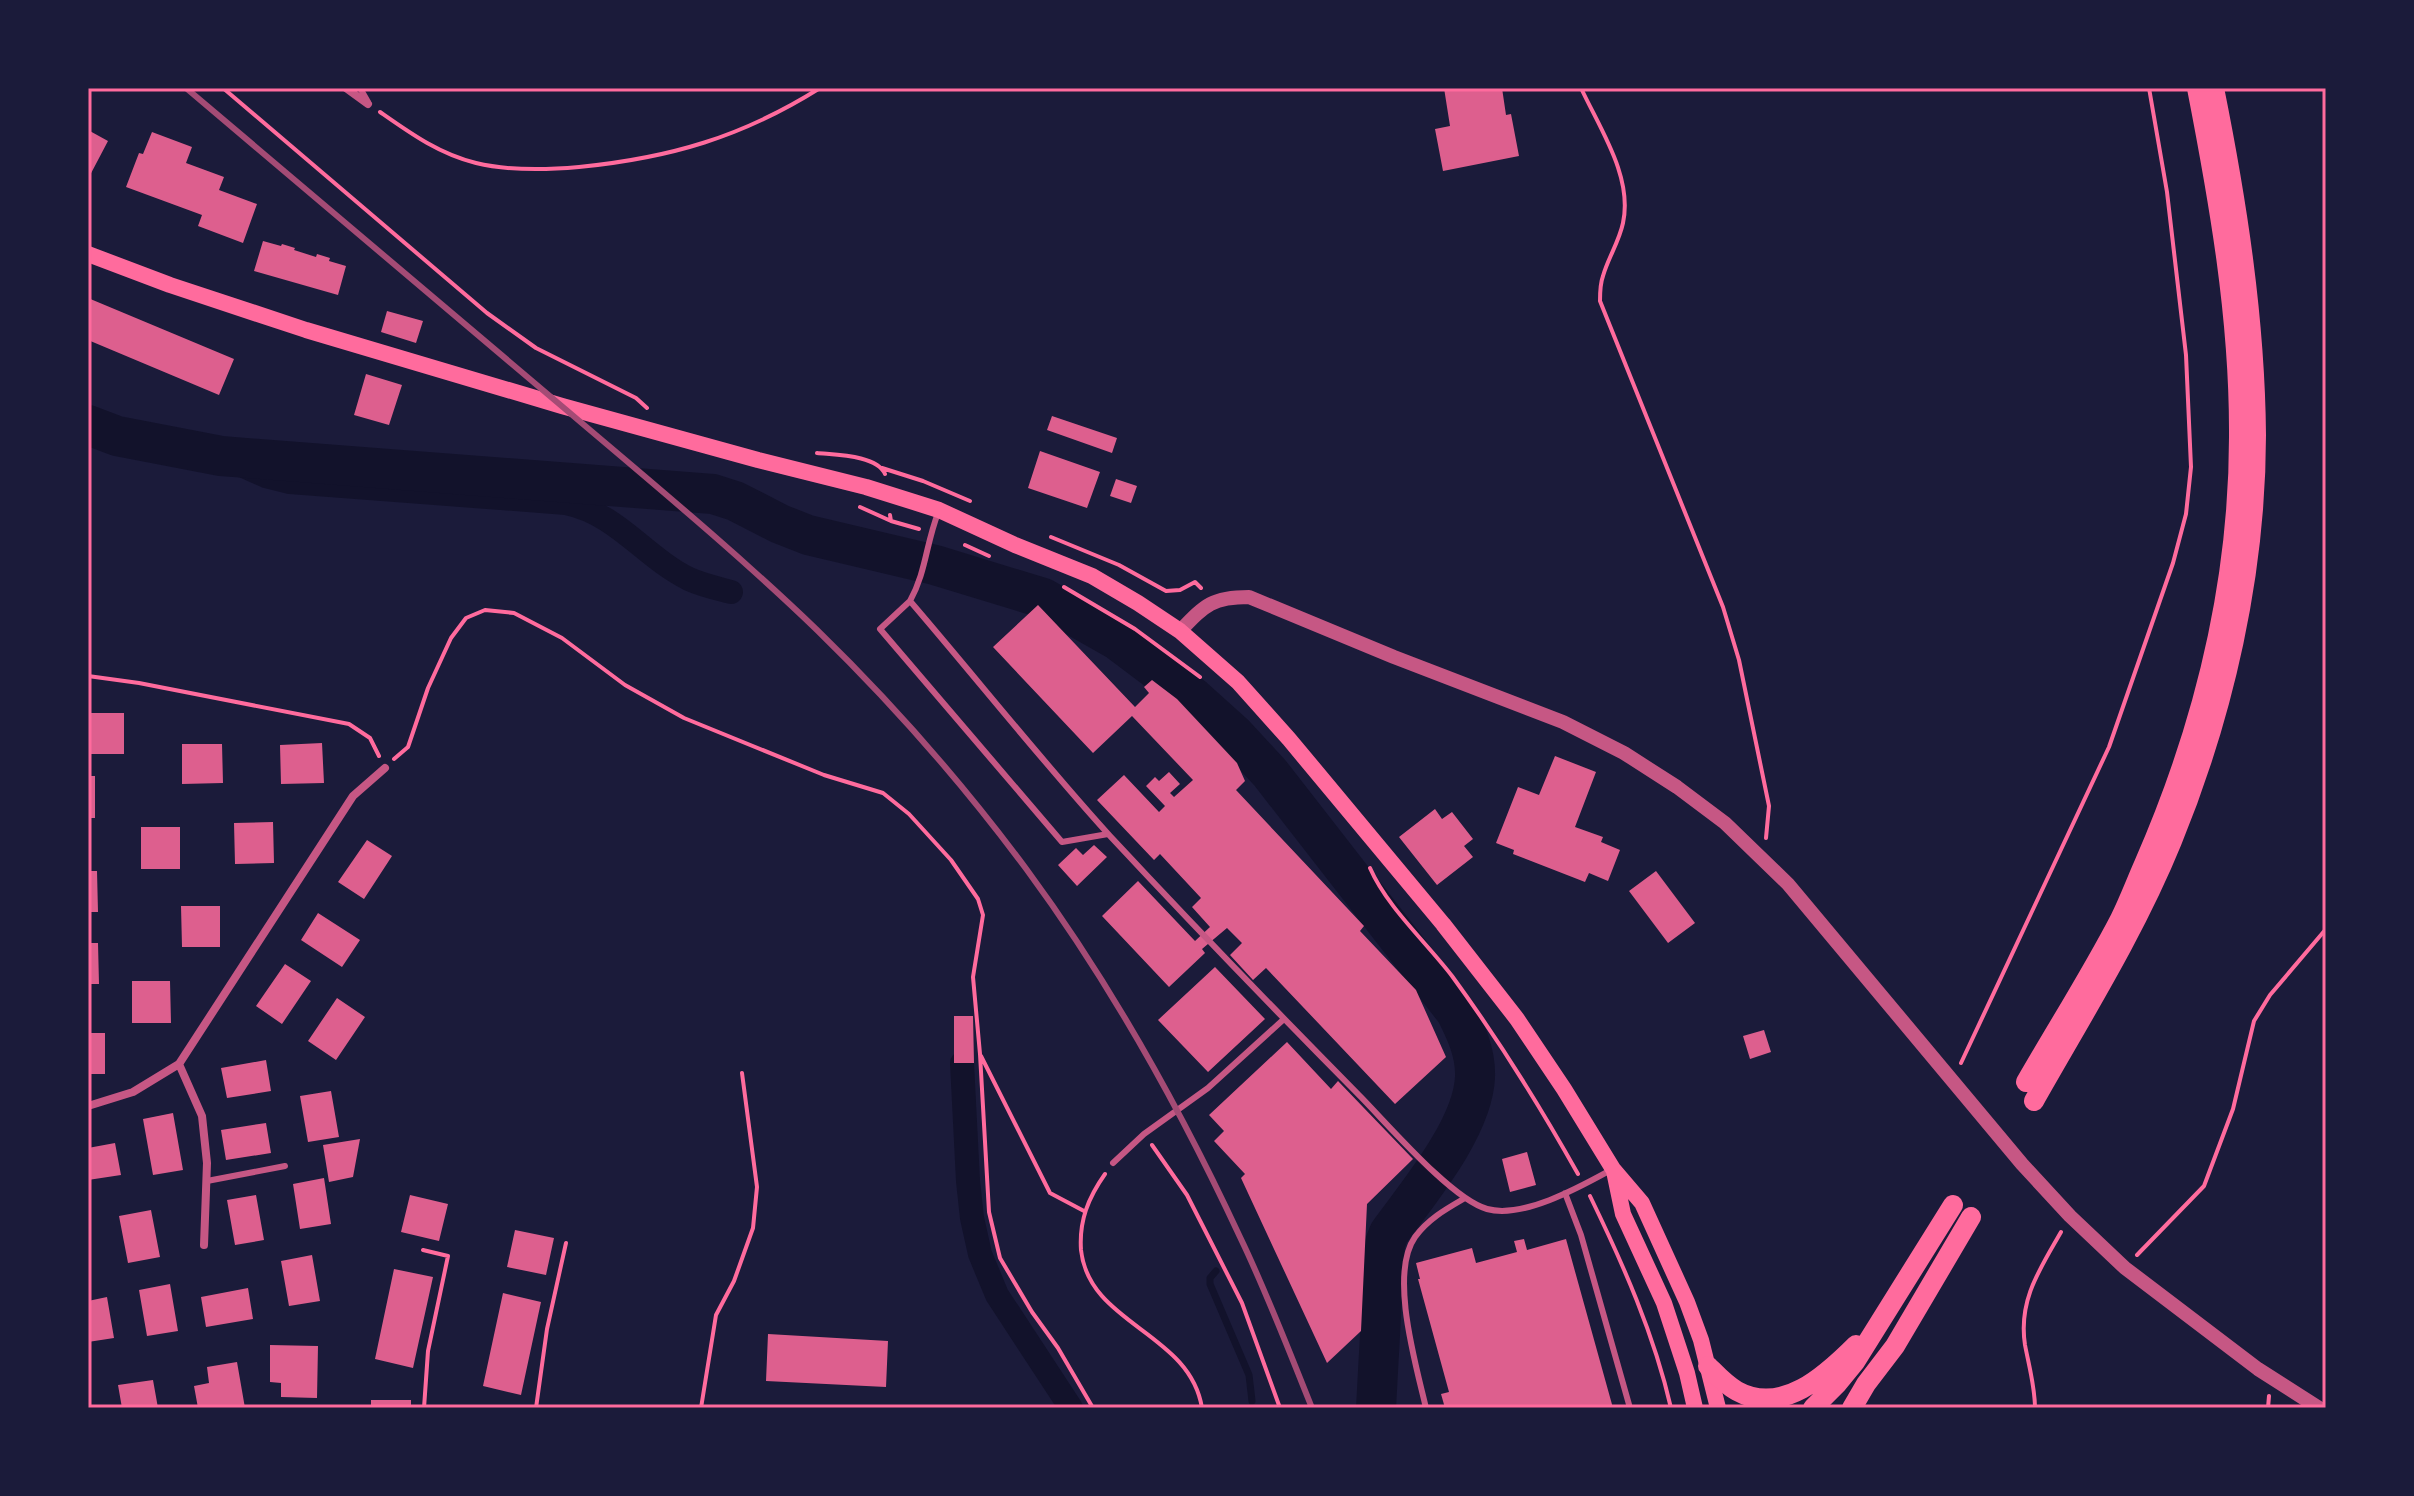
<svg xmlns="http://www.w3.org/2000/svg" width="2414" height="1496" viewBox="0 0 2414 1496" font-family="'DejaVu Sans',sans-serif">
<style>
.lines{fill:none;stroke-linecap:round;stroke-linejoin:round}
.stream{stroke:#12122b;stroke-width:7}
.canal{stroke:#12122b;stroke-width:24}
.river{stroke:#12122b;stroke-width:40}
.building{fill:#dd5f8e}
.path{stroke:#ff6b9d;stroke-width:4}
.service{stroke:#c65784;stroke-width:6}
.minor{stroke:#c65784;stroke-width:8}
.tertiary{stroke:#c65784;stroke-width:14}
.secondary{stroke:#ff6b9d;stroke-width:16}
.trunk{stroke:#ff6b9d;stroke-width:20}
.rail{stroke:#a44b75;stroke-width:6}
.neatline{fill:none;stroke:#ff6b9d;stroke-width:3}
</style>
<rect width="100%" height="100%" fill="#1b1b3a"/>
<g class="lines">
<path class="stream" d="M 1390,1211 L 1400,1218
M 1216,1271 L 1210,1278 L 1210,1284 L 1249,1375 L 1252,1401"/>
<path class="canal" d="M 221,456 L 266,476 L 290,482 L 566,503 C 618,514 643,556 689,579 C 702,585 716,588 731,592
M 962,1063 L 968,1181 L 972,1218 L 980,1254 L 997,1295 L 1071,1408"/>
<path class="river" d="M 88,425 L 117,436 L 221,456 L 713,494 L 735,501 L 780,524 L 808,535 L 935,565 L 1043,598 L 1117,640 L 1194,698 L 1234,734 L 1270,773 L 1456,1012 C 1466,1032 1476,1053 1475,1077 C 1473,1128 1418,1193 1389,1233 L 1385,1243 L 1376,1408"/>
</g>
<path class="building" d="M 1444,88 L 1502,88 L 1506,115 L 1511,114 L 1519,156 L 1443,171 L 1435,129 L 1450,126 Z
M 88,130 L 108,141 L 88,179 Z
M 152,132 L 192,147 L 186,163 L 224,177 L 219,190 L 257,204 L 243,243 L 198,226 L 202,215 L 126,187 L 139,153 L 143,154 Z
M 263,241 L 281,246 L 282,244 L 295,248 L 294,250 L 316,257 L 317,254 L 330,258 L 329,261 L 346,266 L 338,295 L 254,271 Z
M 88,298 L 234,359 L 219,395 L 88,340 Z
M 387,311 L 423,321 L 416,343 L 381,332 Z
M 366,374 L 402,385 L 389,425 L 354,415 Z
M 1052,416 L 1117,438 L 1112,453 L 1047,430 Z
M 1040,451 L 1100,472 L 1087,508 L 1028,488 Z
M 1116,479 L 1137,486 L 1131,503 L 1110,496 Z
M 1038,605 L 1135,707 L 1149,693 L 1144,687 L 1152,680 L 1177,699 L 1237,763 L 1245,781 L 1236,790 L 1364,926 L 1360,931 L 1416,990 L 1446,1057 L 1395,1104 L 1266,968 L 1253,980 L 1230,955 L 1242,943 L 1227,928 L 1202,949 L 1205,953 L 1169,987 L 1102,916 L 1138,881 L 1195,941 L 1210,927 L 1192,907 L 1201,898 L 1160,854 L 1154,860 L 1097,800 L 1124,775 L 1159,812 L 1165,806 L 1146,786 L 1155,777 L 1159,781 L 1169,772 L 1180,784 L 1170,793 L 1174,797 L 1193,780 L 1132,716 L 1093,753 L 993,647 Z
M 88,713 L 124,713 L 124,754 L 88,754 Z
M 322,743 L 324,783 L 281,784 L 280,745 Z
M 182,744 L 222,744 L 223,783 L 182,784 Z
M 1555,756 L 1596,772 L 1575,827 L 1603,837 L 1601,842 L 1620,850 L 1608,881 L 1589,873 L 1585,882 L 1513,854 L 1514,850 L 1496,843 L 1518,787 L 1539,795 Z
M 88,776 L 95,776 L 95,818 L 88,818 Z
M 1435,809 L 1442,819 L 1452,812 L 1473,839 L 1464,846 L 1473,857 L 1437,885 L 1399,837 Z
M 273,822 L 274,863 L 235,864 L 234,823 Z
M 141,827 L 180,827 L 180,869 L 141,869 Z
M 367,840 L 392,856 L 364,899 L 338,882 Z
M 1094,845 L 1107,857 L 1077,886 L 1058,865 L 1076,848 L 1083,855 Z
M 88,871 L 97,871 L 98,912 L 88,912 Z
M 1656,871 L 1695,923 L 1668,943 L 1629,891 Z
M 181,906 L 220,906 L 220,947 L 182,947 Z
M 318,913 L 360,940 L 342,967 L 301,940 Z
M 88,943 L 98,943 L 99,984 L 88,984 Z
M 285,964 L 311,981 L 282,1024 L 256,1006 Z
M 1215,967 L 1265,1019 L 1208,1072 L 1158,1020 Z
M 132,981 L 170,981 L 171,1023 L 132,1023 Z
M 337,998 L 365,1017 L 336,1060 L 308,1041 Z
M 954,1016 L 973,1016 L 974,1063 L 954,1063 Z
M 1764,1030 L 1771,1052 L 1750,1059 L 1743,1036 Z
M 88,1033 L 105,1033 L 105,1074 L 88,1074 Z
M 1287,1042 L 1331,1089 L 1338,1081 L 1413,1159 L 1367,1204 L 1361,1331 L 1327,1363 L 1241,1178 L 1245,1174 L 1214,1141 L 1224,1131 L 1209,1115 Z
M 266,1060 L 271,1091 L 227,1098 L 221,1068 Z
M 331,1091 L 339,1137 L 308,1142 L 300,1096 Z
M 173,1113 L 183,1170 L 153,1175 L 143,1119 Z
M 266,1123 L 271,1153 L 226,1160 L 221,1130 Z
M 360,1139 L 353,1177 L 329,1182 L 323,1145 Z
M 115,1143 L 121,1175 L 88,1180 L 88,1148 Z
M 1527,1152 L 1536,1185 L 1510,1192 L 1502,1159 Z
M 324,1178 L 331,1224 L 300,1229 L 293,1184 Z
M 256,1195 L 264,1240 L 235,1245 L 227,1200 Z
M 410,1195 L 448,1204 L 439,1241 L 401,1232 Z
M 151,1210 L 160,1257 L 128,1263 L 119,1216 Z
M 515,1230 L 554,1238 L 546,1275 L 507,1267 Z
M 1524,1239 L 1527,1250 L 1566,1239 L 1613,1408 L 1445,1408 L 1441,1394 L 1449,1392 L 1418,1279 L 1420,1279 L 1416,1263 L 1472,1248 L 1476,1263 L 1517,1252 L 1514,1241 Z
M 312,1255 L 320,1301 L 289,1306 L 281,1261 Z
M 394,1269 L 433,1277 L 413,1368 L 375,1359 Z
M 170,1284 L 178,1331 L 147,1336 L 139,1290 Z
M 248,1288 L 253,1319 L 206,1327 L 201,1297 Z
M 503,1293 L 541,1302 L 521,1395 L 483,1386 Z
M 107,1297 L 114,1338 L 88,1342 L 88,1301 Z
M 768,1334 L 888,1341 L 886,1387 L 766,1381 Z
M 270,1345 L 318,1346 L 317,1398 L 281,1397 L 281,1383 L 270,1382 Z
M 237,1362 L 245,1408 L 198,1408 L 194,1386 L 209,1383 L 207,1367 Z
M 153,1380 L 158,1408 L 122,1408 L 118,1385 Z
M 371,1400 L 411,1400 L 411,1408 L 371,1408 Z"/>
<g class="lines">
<path class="path" d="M 223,88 L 487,313 L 536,348 L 636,398 L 647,408
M 1581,88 C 1600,129 1633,177 1623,223 C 1619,242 1608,258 1603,276 C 1600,284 1600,293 1600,301 L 1723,607 L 1739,660 L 1769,806 L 1766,838
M 380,112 C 410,133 439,154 476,163 C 509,171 545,170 579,167 C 670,158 742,137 820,88
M 817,453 C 835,455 877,455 885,474
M 882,468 L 923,481 L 970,501
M 860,507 L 891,521
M 890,515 L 891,521 L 919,529
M 1051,537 L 1119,565 L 1166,591 L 1180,590 L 1195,582 L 1201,588
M 965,545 L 989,556
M 1064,587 L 1135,629 L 1200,677
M 88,676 L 139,683 L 349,724 L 370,738 L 379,756
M 394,759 L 408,747 L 428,688 L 451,638 L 466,618 L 485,610 L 514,613 L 562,638 L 625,685 L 684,718 L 824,775 L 883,793 L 909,814 L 951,860 L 978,899 L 983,915 L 973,977 L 980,1054 L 989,1212 L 1000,1258 L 1032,1312 L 1058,1348 L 1093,1408
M 1370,868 C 1387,907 1426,942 1452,976 C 1498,1039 1540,1106 1578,1174
M 981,1056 L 1050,1193 L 1084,1211
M 1961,1063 L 2109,747 L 2173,563 L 2186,514 L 2191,467 L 2186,355 L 2167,192 L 2149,88
M 1152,1145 L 1187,1195 L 1242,1303 L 1280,1408
M 1105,1174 C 1088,1198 1079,1221 1081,1250 C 1089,1325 1190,1332 1202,1408
M 1590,1196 C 1623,1264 1654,1334 1671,1408
M 423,1250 L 448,1256 L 428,1351 L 424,1408
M 2137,1255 L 2204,1186 L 2233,1109 L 2254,1021 L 2270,995 L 2326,929
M 536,1408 L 547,1329 L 566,1243
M 701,1408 L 716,1315 L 734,1281 L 753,1228 L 757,1187 L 742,1073
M 2035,1408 C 2035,1387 2029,1366 2025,1345 C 2018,1300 2040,1269 2061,1232
M 2268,1408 L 2269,1396"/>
<path class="service" d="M 360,88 L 368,102
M 910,601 C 926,572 926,544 938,513
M 1108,834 L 1062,842 L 880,629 L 910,601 C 977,679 1041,760 1110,836 C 1191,923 1274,1009 1357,1093 C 1386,1122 1451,1199 1487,1209 C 1523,1219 1580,1187 1611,1170
M 1113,1163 L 1144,1134 L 1208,1088 L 1284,1019
M 207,1181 L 285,1166
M 1565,1193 L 1581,1235 L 1630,1408
M 1426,1408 C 1416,1365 1389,1274 1415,1237 C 1428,1219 1446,1209 1465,1198"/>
<path class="minor" d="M 346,88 L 368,104
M 179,1064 L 202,1116 L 207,1163 L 204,1245
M 88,1106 L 133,1092 L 179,1064 L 353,796 L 385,768"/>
<path class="tertiary" d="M 1180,631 C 1205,605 1212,597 1249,597 L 1394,657 L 1563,722 L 1624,753 L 1677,787 L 1725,823 L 1788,884 L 2022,1164 L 2070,1216 L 2125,1268 L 2258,1369 L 2319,1408"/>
<path class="secondary" d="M 88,254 L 170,285 L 306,330 L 562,406 L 758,460 L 866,487 L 939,510 L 1015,545 L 1092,576 L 1138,603 L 1180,631 L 1238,682 L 1289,739 L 1443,924 L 1517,1019 L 1564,1089 L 1613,1169 L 1642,1203 L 1687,1302 L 1701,1340 L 1718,1408
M 1614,1171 L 1623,1214 L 1664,1303 L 1687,1373 L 1695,1408"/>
<path class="trunk" d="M 2026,1082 C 2057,1028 2091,975 2120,919 C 2129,901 2136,882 2144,864 C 2204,727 2240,580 2239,430 C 2239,315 2219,201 2197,88
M 2034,1101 C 2082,1016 2135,932 2172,841 C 2224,714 2256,573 2256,435 C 2255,319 2237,202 2214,88
M 1708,1366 C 1717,1375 1726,1385 1737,1391 C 1782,1416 1826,1375 1856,1345
M 1813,1408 L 1837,1384 L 1855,1362 L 1953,1205
M 1852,1408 L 1866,1384 L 1895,1346 L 1971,1217"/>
<path class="rail" d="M 186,88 C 312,195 438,302 564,408 C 650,481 736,552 817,630 C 893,704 964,785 1027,870 C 1111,984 1180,1108 1240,1237 C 1267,1293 1289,1351 1312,1408"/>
</g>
<rect width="2414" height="1496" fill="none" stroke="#1b1b3a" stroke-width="180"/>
<rect x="90" y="90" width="2234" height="1316" class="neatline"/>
</svg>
